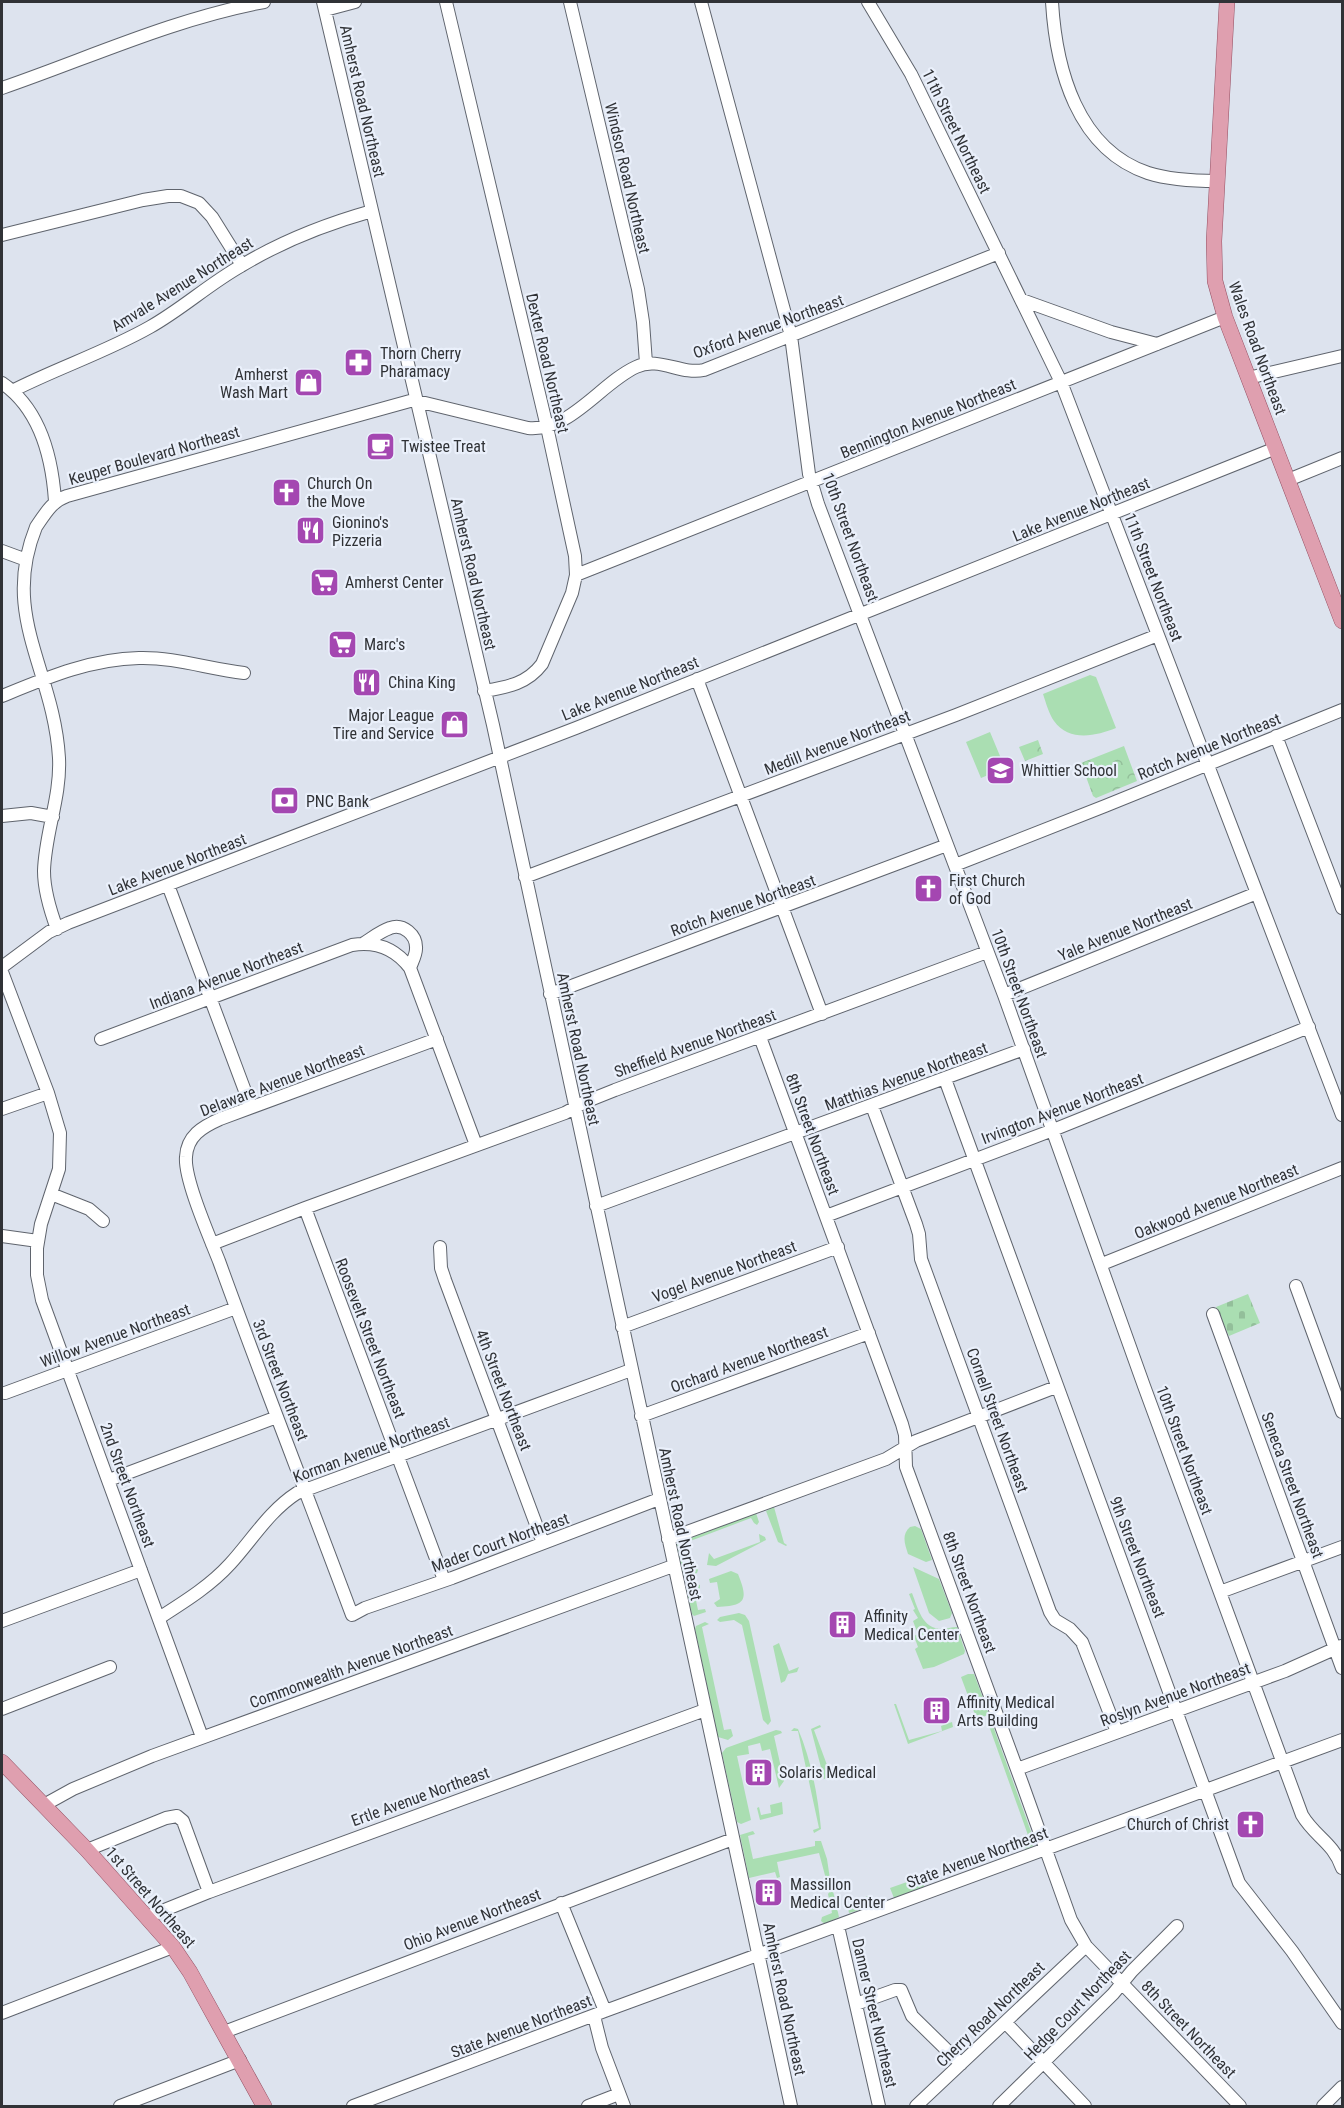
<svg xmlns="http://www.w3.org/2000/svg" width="1344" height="2108" viewBox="0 0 1344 2108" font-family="'Roboto Condensed',sans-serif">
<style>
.grass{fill:#aadeb2}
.forest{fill:url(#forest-crowns)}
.cemetery{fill:url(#cemetery-stones)}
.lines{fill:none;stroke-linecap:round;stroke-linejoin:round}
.minor-casing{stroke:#5f646d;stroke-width:14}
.major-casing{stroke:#944f62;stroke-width:16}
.minor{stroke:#fff;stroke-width:12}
.major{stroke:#df9faf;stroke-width:15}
.labels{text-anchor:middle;stroke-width:4.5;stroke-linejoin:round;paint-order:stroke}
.street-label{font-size:16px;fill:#303236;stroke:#eaf0fb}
.poi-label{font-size:16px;fill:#303236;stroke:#eaf0fb;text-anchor:start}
</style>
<defs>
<pattern id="forest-crowns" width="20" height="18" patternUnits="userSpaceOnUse" patternTransform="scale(1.5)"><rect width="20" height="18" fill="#aadeb2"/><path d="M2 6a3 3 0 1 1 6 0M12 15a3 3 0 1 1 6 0" fill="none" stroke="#93bf9a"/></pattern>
<pattern id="cemetery-stones" width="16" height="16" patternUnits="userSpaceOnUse" patternTransform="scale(1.5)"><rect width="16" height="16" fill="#aadeb2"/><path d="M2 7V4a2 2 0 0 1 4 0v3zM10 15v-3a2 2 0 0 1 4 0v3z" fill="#93bf9a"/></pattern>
</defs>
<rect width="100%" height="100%" fill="#dde3ee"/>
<path class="grass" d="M 1090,675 L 1096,677 L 1116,728 C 1096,736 1069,742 1054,721 C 1049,714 1046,703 1043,694 Z
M 990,732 L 1005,768 L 981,778 L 966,742 Z
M 774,1507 L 784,1543 L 787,1545 L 786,1546 L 778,1542 L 766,1511 Z
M 756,1513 L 759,1522 L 757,1525 L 754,1523 L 751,1518 L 685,1543 L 689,1568 L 695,1566 L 698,1570 L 697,1573 L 688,1576 L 683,1575 L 677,1543 Z
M 915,1526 L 921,1529 L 932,1560 L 926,1562 L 908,1554 C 905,1544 901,1535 910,1527 Z
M 759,1534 L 765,1537 L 766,1540 L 716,1566 L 707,1565 L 709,1553 L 714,1559 L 760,1542 Z
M 913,1567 L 939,1579 L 952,1613 L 950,1618 L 939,1621 L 929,1613 Z
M 731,1571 L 738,1574 C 748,1599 747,1606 717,1607 L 714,1603 L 720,1599 L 717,1582 L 710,1583 L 709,1579 Z
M 697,1584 L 700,1585 L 700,1588 L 694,1591 L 698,1610 L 705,1609 L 706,1612 L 694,1616 L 692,1614 L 686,1589 Z
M 912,1593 C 918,1608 922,1629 942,1629 C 947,1629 951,1627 957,1627 L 965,1651 L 964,1654 L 934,1667 L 923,1669 L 915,1649 L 918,1647 L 914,1636 L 918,1634 L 913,1621 L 918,1618 L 913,1610 L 915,1609 L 909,1594 Z
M 739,1613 L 745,1615 L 749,1621 L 771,1721 L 768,1725 L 763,1720 L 742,1625 L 734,1620 L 720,1622 L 717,1620 L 720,1617 Z
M 705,1622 L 709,1624 L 702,1627 L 724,1730 L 731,1729 L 733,1736 L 728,1740 L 718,1737 L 695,1629 L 696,1626 Z
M 779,1643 L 789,1671 L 799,1667 L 797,1672 L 788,1674 L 785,1681 L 781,1683 L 773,1646 Z
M 968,1674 L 974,1674 L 989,1714 L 977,1720 L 961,1677 Z
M 894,1704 L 896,1704 L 909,1740 L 942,1731 L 941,1726 L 952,1722 L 953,1727 L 908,1744 Z
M 820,1725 L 821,1727 L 814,1730 L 830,1773 L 837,1771 L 838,1773 L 824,1779 L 811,1729 Z
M 989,1726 L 993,1726 L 1034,1840 L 1033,1846 L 1026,1849 L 1023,1845 L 1029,1838 Z
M 794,1728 L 798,1729 C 811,1759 818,1796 821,1829 L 814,1833 L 813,1830 L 819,1828 L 798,1731 L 791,1731 Z
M 776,1730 L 781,1731 L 782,1733 L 774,1736 L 784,1781 L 779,1788 L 770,1749 L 762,1751 L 760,1743 L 748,1746 L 749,1754 L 737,1756 L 751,1820 L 741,1824 L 737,1822 L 722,1753 L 726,1748 Z
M 782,1802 L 783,1814 L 760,1820 L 757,1808 L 759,1807 L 761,1815 L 771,1813 L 770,1805 Z
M 753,1831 L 755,1834 L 748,1836 L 753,1859 L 815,1846 L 815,1841 L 821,1841 L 827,1859 L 830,1879 L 826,1879 L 819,1853 L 777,1862 L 780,1877 L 777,1878 L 775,1872 L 749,1878 L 740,1835 Z
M 921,1877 L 924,1880 L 924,1887 L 894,1898 L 890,1888 Z
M 830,1891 L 833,1891 L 839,1917 L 825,1924 L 821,1921 L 822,1917 L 832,1913 L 828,1894 Z
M 868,1896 L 872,1907 L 849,1913 L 847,1904 Z"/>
<path class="forest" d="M 1038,740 L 1043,754 L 1025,761 L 1019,747 Z
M 1124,746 L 1137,781 L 1096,798 L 1093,796 L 1081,763 Z"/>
<path class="cemetery" d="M 1248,1294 L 1260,1323 L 1229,1336 L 1216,1307 Z"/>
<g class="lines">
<defs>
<path id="minor" d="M 323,2 L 493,725 L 791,2106
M 446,2 L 547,427 L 575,556 L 576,575 L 572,593 L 542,664 C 527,684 507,687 484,691
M 570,2 L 638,289 L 643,322 L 646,363
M 701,2 L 791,336 L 809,474 L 818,504 L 1004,995 L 1144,1386 L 1302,1815 C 1315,1837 1333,1842 1342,1868
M 868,2 L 911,74 L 1061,382 L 1342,1115
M 1052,2 C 1056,69 1077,149 1148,173 C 1170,180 1195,181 1217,181
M 325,10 L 355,2
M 2,88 C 89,58 173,19 264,2
M 2,235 L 143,200 L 168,196 L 181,196 L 199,203 L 212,217 L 242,265
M 1022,300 L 1111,332 L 1157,344
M 1248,378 L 1342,356
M 2,383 C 40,409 52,456 55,501
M 12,391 C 57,368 106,352 150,327 C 182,309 209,284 241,266 C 282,241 326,224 372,211
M 1288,480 L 1342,458
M 2,551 L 21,558
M 576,575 L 1225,317
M 697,679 L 822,1014
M 2,696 C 46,678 90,659 139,658 C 174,657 209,669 244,673
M 1276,736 L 1342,908
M 2,816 L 31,813 L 53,817
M 955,865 L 1105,806 L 1342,710
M 525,877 L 956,715 L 1158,635
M 168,885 L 251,1107
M 57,929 C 50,910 44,891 44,871 C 45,833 61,797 59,758 C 54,670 0,616 36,527 C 45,514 52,501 67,496 L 410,401 L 417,401 L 528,428 C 570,432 601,383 636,367 C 659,356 680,375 704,370 L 999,253
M 364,943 C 372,938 381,931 390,928 C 403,923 417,935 416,949 C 416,955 412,962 410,968 L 476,1145
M 2,967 L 49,932 L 68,923 L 576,728 L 1276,448
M 2,972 L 48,1093 L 60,1133 L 59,1169 L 41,1224 L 37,1248 L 37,1275 L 42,1300 L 202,1737
M 550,994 L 947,845
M 1004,995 L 1257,893
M 760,1037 L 902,1424 L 905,1435 L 906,1467 L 1022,1783 L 1071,1920 L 1086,1946 L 1240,2106
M 101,1039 L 352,945 C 376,941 395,948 410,968
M 437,1039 L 220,1119 C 202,1127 187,1136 186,1157 C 184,1179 210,1238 219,1261 C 262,1380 308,1497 352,1615 L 365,1608 L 452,1578 L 659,1499
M 945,1079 L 1239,1883 L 1292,1951 L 1342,2023
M 872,1106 L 916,1224 L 919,1234 L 921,1259 L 1050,1612 L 1055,1620 L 1070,1629 L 1082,1642 L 1117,1732
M 2,1109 L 48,1093
M 51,1194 L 89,1209 L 103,1221
M 596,1206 L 1024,1049
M 305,1208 L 444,1580
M 826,1216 L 1053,1130 L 1309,1027
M 2,1236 L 38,1241
M 212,1244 L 305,1208 L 565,1113 L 585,1102 L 615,1090 L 987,952
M 440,1247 L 441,1268 L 445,1280 L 543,1543
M 1102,1264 L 1342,1168
M 1296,1286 L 1342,1412
M 1213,1314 L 1342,1668
M 622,1327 L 838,1247
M 5,1393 L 236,1308
M 641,1416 L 869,1333
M 109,1480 L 277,1417
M 668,1539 L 886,1459 L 916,1441 L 1056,1387
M 1220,1592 L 1342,1547
M 159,1618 C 184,1602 210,1586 230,1564 C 252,1540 269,1511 297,1493 L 631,1370
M 2,1621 L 141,1570
M 2,1709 L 110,1667
M 1017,1769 L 1285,1671 L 1341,1646
M 44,1805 L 73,1789 L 152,1756 L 673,1566
M 87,1850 L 166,1818 L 177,1816 L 183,1821 L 209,1892
M 561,1903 L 605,2011
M 147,1917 L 209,1892 L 705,1710
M 838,1926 L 879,2106
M 856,2004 L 895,1990 L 901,1990 L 912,2016 L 961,2064
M 2,2013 L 173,1947
M 594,2016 L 602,2048 L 624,2106
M 1005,2022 L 1085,2106
M 224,2032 L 733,1839
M 120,2106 L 240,2060
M 353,2106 L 605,2011 L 1342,1740
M 588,2106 L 619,2094
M 916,2106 L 1086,1946
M 999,2106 L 1113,1994 L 1132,1971 L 1177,1926
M 1323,2106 L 1342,2087"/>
<path id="major" d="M 1227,2 L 1214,241 L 1215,281 L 1225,317 L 1342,621
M 2,1762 L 87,1850 L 173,1947 L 190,1972 L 264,2106"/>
</defs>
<use href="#minor" class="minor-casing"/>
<use href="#major" class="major-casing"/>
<use href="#minor" class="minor"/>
<use href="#major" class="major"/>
</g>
<defs>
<symbol id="pharmacy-square" viewBox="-11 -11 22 22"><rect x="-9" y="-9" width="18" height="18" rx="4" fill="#a447b1" stroke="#eaf0fb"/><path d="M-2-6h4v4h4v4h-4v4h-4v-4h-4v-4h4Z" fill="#fff"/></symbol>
<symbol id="shop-square" viewBox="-11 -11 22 22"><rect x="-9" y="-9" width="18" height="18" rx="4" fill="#a447b1" stroke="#eaf0fb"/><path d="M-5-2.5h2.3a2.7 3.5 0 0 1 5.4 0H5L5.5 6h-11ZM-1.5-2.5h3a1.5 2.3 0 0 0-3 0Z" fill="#fff"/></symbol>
<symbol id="cafe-square" viewBox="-11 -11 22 22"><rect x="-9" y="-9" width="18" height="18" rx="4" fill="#a447b1" stroke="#eaf0fb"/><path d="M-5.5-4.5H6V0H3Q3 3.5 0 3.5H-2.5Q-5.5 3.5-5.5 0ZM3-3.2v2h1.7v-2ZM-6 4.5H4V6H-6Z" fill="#fff"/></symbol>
<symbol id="church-square" viewBox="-11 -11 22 22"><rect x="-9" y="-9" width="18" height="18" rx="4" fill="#a447b1" stroke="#eaf0fb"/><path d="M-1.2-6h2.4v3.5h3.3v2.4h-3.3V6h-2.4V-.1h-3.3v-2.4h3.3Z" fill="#fff"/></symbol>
<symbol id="restaurant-square" viewBox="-11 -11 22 22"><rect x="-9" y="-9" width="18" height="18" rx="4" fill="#a447b1" stroke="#eaf0fb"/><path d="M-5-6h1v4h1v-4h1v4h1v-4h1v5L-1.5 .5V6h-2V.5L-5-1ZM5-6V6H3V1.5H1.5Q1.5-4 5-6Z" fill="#fff"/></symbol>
<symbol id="supermarket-square" viewBox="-11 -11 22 22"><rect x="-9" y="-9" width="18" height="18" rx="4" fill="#a447b1" stroke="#eaf0fb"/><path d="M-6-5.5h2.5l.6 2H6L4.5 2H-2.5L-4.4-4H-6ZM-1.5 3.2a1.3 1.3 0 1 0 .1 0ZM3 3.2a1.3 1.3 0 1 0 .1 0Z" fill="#fff"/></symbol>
<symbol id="school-square" viewBox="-11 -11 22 22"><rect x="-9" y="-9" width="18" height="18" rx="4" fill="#a447b1" stroke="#eaf0fb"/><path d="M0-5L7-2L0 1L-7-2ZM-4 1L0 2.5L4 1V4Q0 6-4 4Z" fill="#fff"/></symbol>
<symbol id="bank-square" viewBox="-11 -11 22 22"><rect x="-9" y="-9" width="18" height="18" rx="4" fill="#a447b1" stroke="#eaf0fb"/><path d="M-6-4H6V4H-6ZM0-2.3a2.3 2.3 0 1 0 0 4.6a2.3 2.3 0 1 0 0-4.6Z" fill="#fff"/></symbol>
<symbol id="building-square" viewBox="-11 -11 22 22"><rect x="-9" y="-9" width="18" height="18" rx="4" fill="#a447b1" stroke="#eaf0fb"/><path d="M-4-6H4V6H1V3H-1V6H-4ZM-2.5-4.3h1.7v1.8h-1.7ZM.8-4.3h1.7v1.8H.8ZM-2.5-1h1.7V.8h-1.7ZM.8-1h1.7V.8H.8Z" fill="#fff"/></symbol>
</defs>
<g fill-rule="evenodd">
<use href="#pharmacy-square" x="342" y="346" width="33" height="33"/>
<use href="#shop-square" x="292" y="366" width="33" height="33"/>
<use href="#cafe-square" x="364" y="430" width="33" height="33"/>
<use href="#church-square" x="270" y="476" width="33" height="33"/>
<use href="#restaurant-square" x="294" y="514" width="33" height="33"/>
<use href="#supermarket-square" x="308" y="566" width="33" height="33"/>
<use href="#supermarket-square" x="326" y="628" width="33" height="33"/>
<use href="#restaurant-square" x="350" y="666" width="33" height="33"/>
<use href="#shop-square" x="438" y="708" width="33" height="33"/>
<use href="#school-square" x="984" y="754" width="33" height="33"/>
<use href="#bank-square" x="268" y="784" width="33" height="33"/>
<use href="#church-square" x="912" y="872" width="33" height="33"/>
<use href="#building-square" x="826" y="1608" width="33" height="33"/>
<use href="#building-square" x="920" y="1694" width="33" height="33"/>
<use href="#building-square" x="742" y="1756" width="33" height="33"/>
<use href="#church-square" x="1234" y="1808" width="33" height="33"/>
<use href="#building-square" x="752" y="1876" width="33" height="33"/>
</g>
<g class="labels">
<g class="street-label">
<text transform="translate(363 101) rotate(77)" y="6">Amherst Road Northeast</text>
<text transform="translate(957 131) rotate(64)" y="6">11th Street Northeast</text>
<text transform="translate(628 178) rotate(77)" y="6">Windsor Road Northeast</text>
<text transform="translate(182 284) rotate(-32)" y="6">Amvale Avenue Northeast</text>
<text transform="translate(768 326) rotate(-20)" y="6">Oxford Avenue Northeast</text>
<text transform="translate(1258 348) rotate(70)" y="6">Wales Road Northeast</text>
<text transform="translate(548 363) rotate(77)" y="6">Dexter Road Northeast</text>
<text transform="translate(928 418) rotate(-22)" y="6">Bennington Avenue Northeast</text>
<text transform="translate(154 455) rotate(-16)" y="6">Keuper Boulevard Northeast</text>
<text transform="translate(1081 509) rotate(-22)" y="6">Lake Avenue Northeast</text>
<text transform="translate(851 537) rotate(70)" y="6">10th Street Northeast</text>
<text transform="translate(474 574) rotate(77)" y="6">Amherst Road Northeast</text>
<text transform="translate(1154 577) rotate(69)" y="6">11th Street Northeast</text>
<text transform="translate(630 688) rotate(-22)" y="6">Lake Avenue Northeast</text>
<text transform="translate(837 742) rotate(-21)" y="6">Medill Avenue Northeast</text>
<text transform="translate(1209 746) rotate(-22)" y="6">Rotch Avenue Northeast</text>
<text transform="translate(177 864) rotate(-21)" y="6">Lake Avenue Northeast</text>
<text transform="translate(743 905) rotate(-20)" y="6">Rotch Avenue Northeast</text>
<text transform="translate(1125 929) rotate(-22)" y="6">Yale Avenue Northeast</text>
<text transform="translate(226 975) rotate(-21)" y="6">Indiana Avenue Northeast</text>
<text transform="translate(1020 993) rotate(70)" y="6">10th Street Northeast</text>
<text transform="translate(695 1043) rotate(-20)" y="6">Sheffield Avenue Northeast</text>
<text transform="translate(579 1049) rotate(78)" y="6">Amherst Road Northeast</text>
<text transform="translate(906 1076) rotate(-20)" y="6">Matthias Avenue Northeast</text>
<text transform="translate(282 1080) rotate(-21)" y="6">Delaware Avenue Northeast</text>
<text transform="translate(1062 1108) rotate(-21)" y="6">Irvington Avenue Northeast</text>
<text transform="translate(813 1134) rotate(70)" y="6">8th Street Northeast</text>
<text transform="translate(1216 1201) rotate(-22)" y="6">Oakwood Avenue Northeast</text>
<text transform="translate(724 1271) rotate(-20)" y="6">Vogel Avenue Northeast</text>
<text transform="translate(115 1335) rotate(-20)" y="6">Willow Avenue Northeast</text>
<text transform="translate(371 1338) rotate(69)" y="6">Roosevelt Street Northeast</text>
<text transform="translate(749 1359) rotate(-20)" y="6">Orchard Avenue Northeast</text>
<text transform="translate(281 1380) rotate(69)" y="6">3rd Street Northeast</text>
<text transform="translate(504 1390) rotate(69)" y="6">4th Street Northeast</text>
<text transform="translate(998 1420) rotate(70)" y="6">Cornell Street Northeast</text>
<text transform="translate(371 1449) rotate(-20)" y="6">Korman Avenue Northeast</text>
<text transform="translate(1185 1450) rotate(70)" y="6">10th Street Northeast</text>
<text transform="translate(128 1485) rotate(70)" y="6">2nd Street Northeast</text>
<text transform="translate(1293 1485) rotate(70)" y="6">Seneca Street Northeast</text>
<text transform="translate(681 1524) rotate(78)" y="6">Amherst Road Northeast</text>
<text transform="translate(500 1542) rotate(-20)" y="6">Mader Court Northeast</text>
<text transform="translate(1138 1557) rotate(69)" y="6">9th Street Northeast</text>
<text transform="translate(970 1592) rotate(70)" y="6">8th Street Northeast</text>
<text transform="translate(351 1666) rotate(-20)" y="6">Commonwealth Avenue Northeast</text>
<text transform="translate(1175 1694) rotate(-20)" y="6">Roslyn Avenue Northeast</text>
<text transform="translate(420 1796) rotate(-20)" y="6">Ertle Avenue Northeast</text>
<text transform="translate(977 1857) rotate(-20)" y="6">State Avenue Northeast</text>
<text transform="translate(151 1897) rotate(49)" y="6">1st Street Northeast</text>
<text transform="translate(472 1919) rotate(-21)" y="6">Ohio Avenue Northeast</text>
<text transform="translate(785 1999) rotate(78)" y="6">Amherst Road Northeast</text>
<text transform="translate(1077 2005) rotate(-46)" y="6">Hedge Court Northeast</text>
<text transform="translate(875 2013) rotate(77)" y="6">Danner Street Northeast</text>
<text transform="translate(990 2014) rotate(-44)" y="6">Cherry Road Northeast</text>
<text transform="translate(521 2026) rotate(-21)" y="6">State Avenue Northeast</text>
<text transform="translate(1189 2029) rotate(46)" y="6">8th Street Northeast</text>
</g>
<g class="poi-label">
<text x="380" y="359">Thorn Cherry<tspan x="380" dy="18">Pharamacy</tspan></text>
<text x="288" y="380" text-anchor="end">Amherst<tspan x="288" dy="18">Wash Mart</tspan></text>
<text x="401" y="452">Twistee Treat</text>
<text x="307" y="489">Church On<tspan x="307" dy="18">the Move</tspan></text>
<text x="332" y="528">Gionino's<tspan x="332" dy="18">Pizzeria</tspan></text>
<text x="345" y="588">Amherst Center</text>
<text x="364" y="650">Marc's</text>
<text x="388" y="688">China King</text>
<text x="434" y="721" text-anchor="end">Major League<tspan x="434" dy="18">Tire and Service</tspan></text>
<text x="1021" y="776">Whittier School</text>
<text x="306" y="807">PNC Bank</text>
<text x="949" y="886">First Church<tspan x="949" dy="18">of God</tspan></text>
<text x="864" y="1622">Affinity<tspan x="864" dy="18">Medical Center</tspan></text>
<text x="957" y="1708">Affinity Medical<tspan x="957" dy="18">Arts Building</tspan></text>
<text x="779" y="1778">Solaris Medical</text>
<text x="1229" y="1830" text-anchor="end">Church of Christ</text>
<text x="790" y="1890">Massillon<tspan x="790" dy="18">Medical Center</tspan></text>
</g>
</g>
<rect width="1344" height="2108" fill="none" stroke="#303236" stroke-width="6"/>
</svg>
